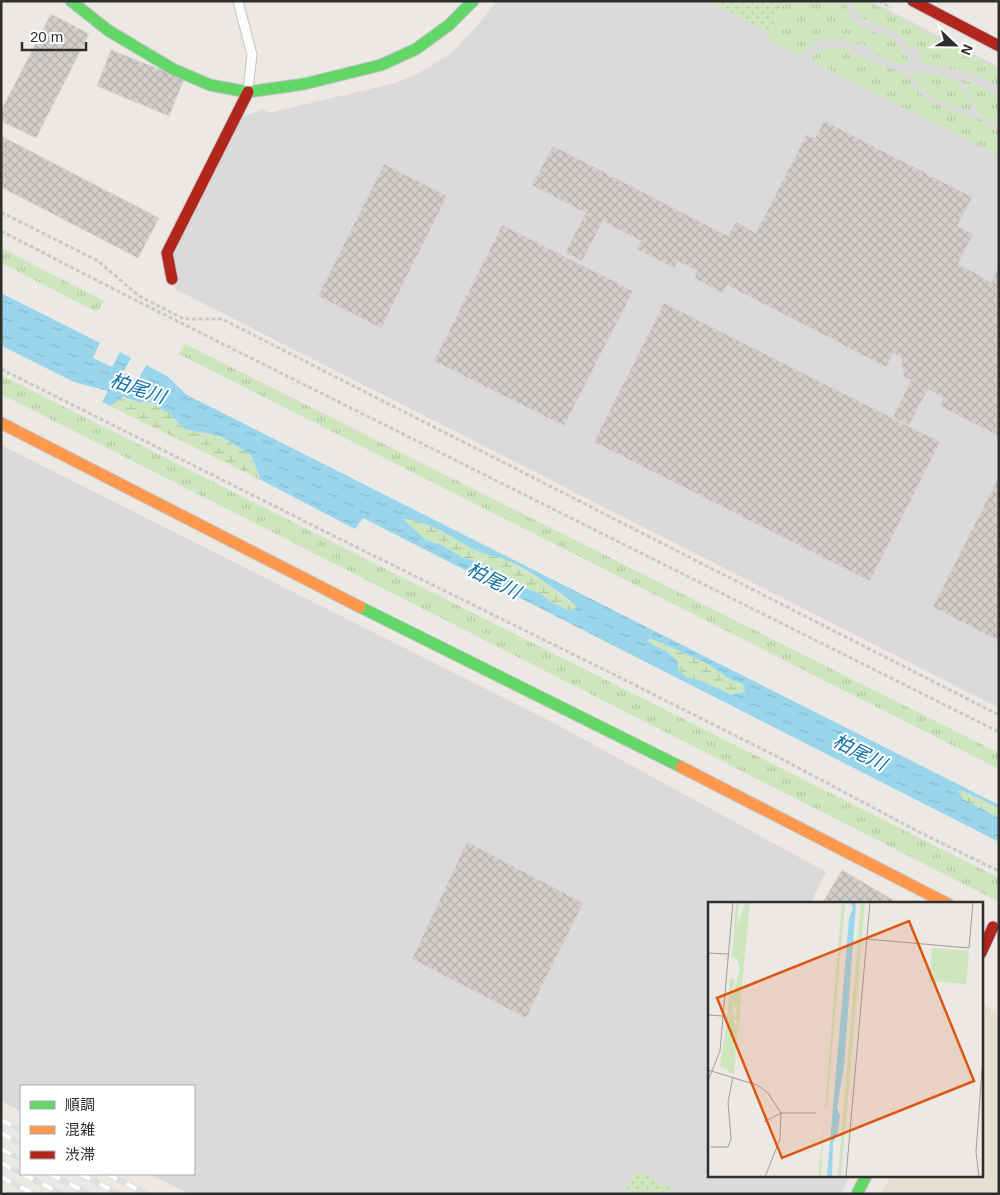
<svg xmlns="http://www.w3.org/2000/svg" width="1000" height="1195" viewBox="0 0 1000 1195" font-family="Helvetica,'Noto Sans JP',sans-serif">
<style>
.industrial{fill:#dcd9db}
.education{fill:#e6e0d3}
.grass{fill:url(#grass-tufts)}
.wetland{fill:url(#wetland-marsh)}
.park{fill:url(#park-dots)}
.water{fill:url(#water-ripples);fill-rule:evenodd}
.building{fill:url(#building-cross-hatch);stroke:#d7d4d0}
.lines{fill:none;stroke-linecap:round;stroke-linejoin:round}
.lane-casing{stroke:#c5c4c5;stroke-width:11}
.fast-casing{stroke:#c5c4c5;stroke-width:13}
.slow-casing{stroke:#c5c4c5;stroke-width:13}
.jam-casing{stroke:#c5c4c5;stroke-width:13}
.path{stroke:#c9c9c8;stroke-width:3;stroke-dasharray:4 2.5;stroke-linecap:butt}
.lane{stroke:#fcfcfb;stroke-width:9}
.fast{stroke:#63d668;stroke-width:11}
.slow{stroke:#ff974d;stroke-width:11}
.jam{stroke:#b3261e;stroke-width:11}
.rail-casing{stroke:#dfdfe1;stroke-width:5.5}
.rail{stroke:#fff;stroke-width:4;stroke-dasharray:11;stroke-linecap:butt}
.labels{text-anchor:middle;stroke-width:4;stroke-linejoin:round;paint-order:stroke}
.water-label{font-size:19px;font-style:italic;fill:#0d6fa3;stroke:#fff}
.inset-road{fill:none;stroke:#a09e9b;stroke-width:1}
.view{fill:#df570e;fill-opacity:0.15;stroke:#df570e;stroke-width:2.5}
.inset-edge{fill:none;stroke:#2e2e2e;stroke-width:2.5}
</style>
<defs>
<pattern id="grass-tufts" width="24" height="20" patternUnits="userSpaceOnUse" patternTransform="scale(1.25)"><rect width="24" height="20" fill="#cee6be"/><path d="M3 7l-1-3M5 7V3M7 7l1-3M15 17l-1-3M17 17v-4M19 17l1-3" fill="none" stroke="#b1c6a4"/></pattern>
<pattern id="wetland-marsh" width="20" height="14" patternUnits="userSpaceOnUse" patternTransform="scale(1.25)"><rect width="20" height="14" fill="#cee6be"/><path d="M1 5h8M5 5V1M11 12h8M15 12V8" fill="none" stroke="#b1c6a4"/></pattern>
<pattern id="park-dots" width="8" height="8" patternUnits="userSpaceOnUse" patternTransform="scale(1.25)"><rect width="8" height="8" fill="#cee6be"/><path d="M2 2h.1M6 6h.1" fill="none" stroke="#b1c6a4" stroke-width="1.8" stroke-linecap="round"/></pattern>
<pattern id="water-ripples" width="26" height="14" patternUnits="userSpaceOnUse" patternTransform="scale(1.25)"><rect width="26" height="14" fill="#99d6ec"/><path d="M2 4q2-2 4 0t4 0M15 11q2-2 4 0t4 0" fill="none" stroke="#84b8cb"/></pattern>
<pattern id="building-cross-hatch" width="8" height="8" patternUnits="userSpaceOnUse" patternTransform="scale(1.25)"><rect width="8" height="8" fill="#d1cecb"/><path d="M0 0l8 8M0 8l8-8" fill="none" stroke="#b4b1af"/></pattern>
</defs>
<rect width="100%" height="100%" fill="#ece8e4"/>
<path class="industrial" d="M 497,1 L 709,1 L 771,33 L 785,1 L 871,1 L 999,67 L 999,708 L 175,289 L 171,255 L 239,118 L 263,109 L 269,113 L 395,83 L 417,74 L 450,54 L 474,29 Z
M 1,445 L 554,723 L 826,872 L 810,904 L 709,904 L 709,1176 L 850,1176 L 841,1194 L 682,1194 L 636,1170 L 624,1194 L 190,1194 L 149,1174 L 194,1174 L 194,1086 L 21,1086 L 21,1111 L 1,1101 Z"/>
<path class="education" d="M 981,1004 L 999,1013 L 999,1194 L 881,1194 L 890,1176 L 981,1176 Z"/>
<path class="grass" d="M 785,1 L 846,1 C 844,14 858,26 869,30 C 876,34 884,34 891,38 C 899,44 904,52 909,60 L 910,63 C 898,67 881,57 870,52 L 872,48 L 859,42 L 857,46 C 840,37 812,34 802,56 L 766,38 Z
M 853,1 L 867,1 L 999,69 L 999,87 C 981,77 960,69 939,66 C 931,65 924,67 918,60 L 922,57 L 913,45 L 909,48 C 905,41 899,34 892,31 C 878,24 853,22 853,1 Z
M 830,47 L 847,50 L 884,67 L 906,72 L 911,84 L 927,100 L 945,108 L 982,120 L 999,134 L 999,156 L 810,60 L 816,52 Z
M 911,72 C 947,75 960,72 972,111 C 944,103 925,101 911,72 Z
M 960,79 L 980,86 L 999,96 L 999,128 C 994,124 979,115 977,111 C 971,100 969,89 960,79 Z
M 1,248 L 104,301 L 97,312 L 1,263 Z
M 185,344 L 999,753 L 999,769 L 179,354 Z
M 1,375 L 999,878 L 999,902 L 1,394 Z"/>
<path class="wetland" d="M 123,397 L 139,402 L 153,403 L 170,414 L 184,429 L 219,436 L 251,455 L 261,480 L 110,406 Z
M 402,519 L 424,523 L 451,535 L 478,552 L 504,559 L 550,585 L 560,595 L 578,607 L 570,611 L 551,602 L 541,594 L 514,584 L 490,566 L 461,557 L 442,545 L 426,540 Z
M 650,638 L 708,664 L 731,680 L 743,684 L 745,692 L 730,694 L 702,681 L 686,677 L 679,670 L 677,660 L 666,651 L 653,645 L 648,641 Z
M 958,791 L 963,791 L 999,808 L 999,818 L 963,799 Z"/>
<path class="park" d="M 709,1 L 784,1 L 769,32 Z
M 636,1170 L 682,1194 L 624,1194 Z"/>
<path class="water" d="M 1,293 L 100,343 L 93,358 L 112,367 L 120,352 L 131,358 L 123,373 L 138,380 L 146,365 L 167,376 L 187,395 L 999,805 L 999,808 L 963,791 L 958,791 L 963,799 L 999,818 L 999,842 L 363,518 L 355,529 L 261,480 L 251,455 L 220,436 L 184,429 L 170,414 L 153,403 L 139,402 L 123,397 L 110,406 L 102,402 L 108,391 L 74,382 L 2,346 ZM 403,519 C 434,522 451,538 477,551 C 485,555 495,556 503,559 C 529,569 557,590 577,607 L 570,611 L 551,602 L 541,594 L 514,584 L 490,566 L 461,557 L 442,545 L 426,540 ZM 650,638 L 708,664 L 731,680 L 743,684 L 745,692 L 730,694 L 702,681 L 686,677 L 679,670 L 677,660 L 666,651 L 653,645 L 648,641 Z"/>
<path class="building" d="M 51,14 L 89,34 L 36,138 L 1,121 L 1,111 Z
M 111,50 L 184,79 L 169,116 L 97,86 Z
M 824,121 L 972,197 L 957,226 L 973,234 L 958,264 L 991,282 L 999,267 L 999,436 L 940,406 L 944,398 L 928,389 L 909,425 L 893,417 L 911,380 L 904,377 L 901,357 L 893,353 L 886,367 L 727,285 L 723,293 L 694,278 L 698,271 L 678,261 L 674,268 L 637,249 L 641,241 L 603,221 L 582,261 L 565,252 L 586,213 L 532,185 L 553,146 L 728,236 L 736,222 L 756,233 L 807,134 L 815,138 Z
M 1,136 L 159,218 L 138,258 L 1,187 Z
M 384,164 L 447,196 L 381,328 L 318,296 Z
M 502,225 L 633,291 L 564,426 L 434,361 Z
M 664,303 L 940,442 L 870,581 L 594,442 Z
M 997,480 L 999,481 L 999,641 L 933,607 Z
M 467,842 L 583,903 L 526,1018 L 412,959 Z
M 842,870 L 893,900 L 891,904 L 822,904 Z"/>
<g class="lines">
<defs>
<path id="lane" d="M 238,1 L 252,55 L 248,89"/>
<path id="fast" d="M 71,1 L 109,31 L 173,69 L 210,85 L 248,92 L 304,84 L 381,65 L 416,49 L 449,25 L 473,1
M 360,607 L 681,767
M 857,1194 L 866,1176"/>
<path id="slow" d="M 1,423 L 360,607
M 681,767 L 948,904"/>
<path id="jam" d="M 913,1 L 999,46
M 172,279 L 167,253 L 248,92
M 981,953 L 993,927"/>
</defs>
<use href="#lane" class="lane-casing"/>
<use href="#fast" class="fast-casing"/>
<use href="#slow" class="slow-casing"/>
<use href="#jam" class="jam-casing"/>
<path class="path" d="M 879,1 L 891,8
M 1,212 L 98,261 L 139,296 L 184,319 L 222,319 L 999,715
M 1,231 L 137,301 L 999,732
M 1,369 L 348,543 L 607,671 L 776,756 L 923,834 L 999,871"/>
<use href="#lane" class="lane"/>
<use href="#fast" class="fast"/>
<use href="#slow" class="slow"/>
<use href="#jam" class="jam"/>
<defs>
<path id="rail" d="M 1,1120 L 21,1130
M 1,1133 L 21,1144
M 1,1149 L 21,1159
M 1,1163 L 21,1173
M 23,1174 L 62,1194
M 50,1174 L 89,1194
M 80,1174 L 119,1194
M 107,1174 L 147,1194
M 1,1177 L 34,1194
M 1,1192 L 6,1194"/>
</defs>
<use href="#rail" class="rail-casing"/>
<use href="#rail" class="rail"/>
</g>
<g class="labels">
<g class="water-label">
<text transform="translate(138 388) rotate(19)" y="7">柏尾川</text>
<text transform="translate(494 580) rotate(27)" y="7">柏尾川</text>
<text transform="translate(860 752) rotate(27)" y="7">柏尾川</text>
</g>
</g>
<g transform="translate(708 902)">
<rect width="275" height="275" fill="#ece8e4"/>
<path d="M 28,0 L 31,0 L 27,56 L 24,56 ZM 42,0 L 36,63 L 31,123 L 27,117 L 30,102 L 27,106 L 24,96 L 32,66 L 27,51 L 29,25 L 37,1 ZM 134,0 L 137,0 L 119,205 L 117,204 ZM 153,0 L 157,0 L 133,275 L 130,275 ZM 22,75 L 27,79 L 23,91 L 25,104 L 19,120 ZM 25,106 L 26,120 L 31,124 L 30,131 L 17,130 ZM 116,220 L 113,275 L 110,275 Z" fill="#cee6be"/>
<path d="M 224,46 L 261,49 L 258,82 L 221,79 ZM 17,130 L 29,131 L 26,172 L 12,164 Z" fill="#cee6be"/>
<path d="M 142,0 L 148,0 L 136,165 L 129,206 L 132,214 L 129,234 L 125,240 L 124,275 L 119,275 L 141,17 L 145,6 Z" fill="#99d6ec"/>
<path class="inset-road" d="M 158,37 L 261,46 L 265,0M 0,51 L 20,52M 0,113 L 15,114M 0,168 L 49,183 L 60,191 L 73,211 L 72,237 L 57,275M 0,179 L 12,149 L 25,0M 56,220 L 73,211 L 108,211M 2,245 L 20,245 L 23,237 L 20,200 L 25,175M 138,275 L 162,0M 271,275 L 268,250 L 275,154"/>
<path class="view" d="M 201,19 L 266,179 L 74,256 L 9,96 Z"/>
<rect width="275" height="275" class="inset-edge"/>
</g>
<rect width="1000" height="1195" fill="none" stroke="#2e2e2e" stroke-width="5"/>
<rect x="20" y="1085" width="175" height="90" fill="#ffffff" stroke="#ababab"/>
<rect x="30" y="1101" width="25" height="8" fill="#63d668" stroke="#ababab"/>
<text x="65" y="1110" font-size="15" fill="#2e2e2e">順調</text>
<rect x="30" y="1126" width="25" height="8" fill="#ff974d" stroke="#ababab"/>
<text x="65" y="1135" font-size="15" fill="#2e2e2e">混雑</text>
<rect x="30" y="1151" width="25" height="8" fill="#b3261e" stroke="#ababab"/>
<text x="65" y="1160" font-size="15" fill="#2e2e2e">渋滞</text>
<g transform="translate(955 45) rotate(112)" stroke="#ffffff" stroke-width="4" paint-order="stroke">
<path d="M0-4L9 19L0 12L-9 19Z" fill="#2e2e2e"/>
<text y="-8" font-size="14" font-weight="bold" text-anchor="middle" fill="#2e2e2e">N</text>
</g>
<path d="M22 42v8h64v-8" fill="none" stroke="#2e2e2e" stroke-width="2.5"/>
<text x="30" y="42" font-size="15" fill="#2e2e2e" stroke="#ffffff" stroke-width="4" paint-order="stroke">20 m</text>
</svg>
